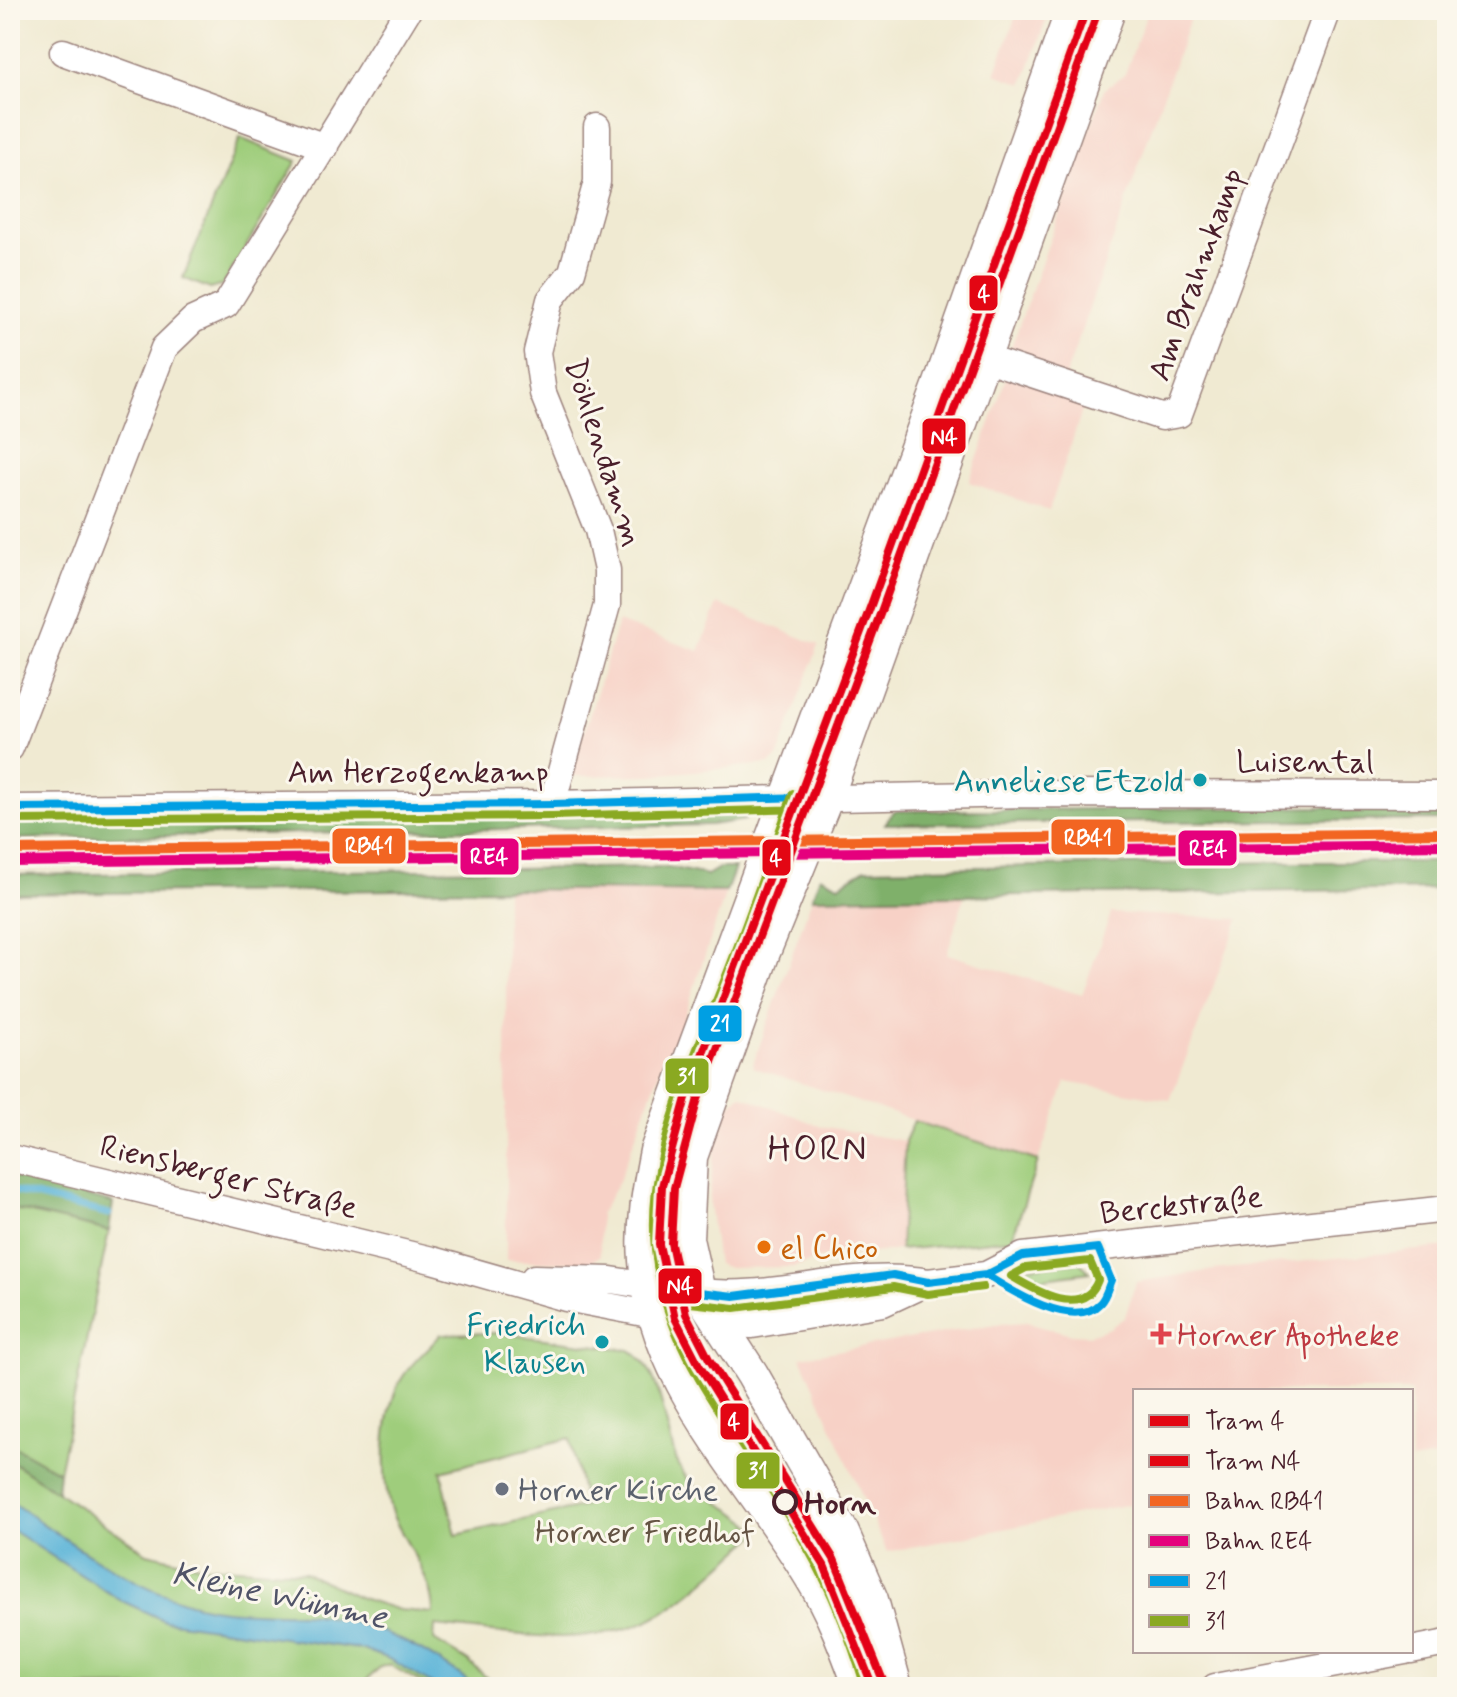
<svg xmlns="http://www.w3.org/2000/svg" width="1457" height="1697" viewBox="0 0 1457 1697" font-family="Mynerve,sans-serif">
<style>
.built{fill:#f7d1c6}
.green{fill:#9fcd7b;stroke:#747653;stroke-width:2;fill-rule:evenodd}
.forest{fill:#7fb06b;stroke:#64684b;stroke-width:2}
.water{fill:#5ab4d8;stroke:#526a82;stroke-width:2}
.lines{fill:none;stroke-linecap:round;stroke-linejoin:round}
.stream{stroke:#5ab4d8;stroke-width:7}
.minor-casing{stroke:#9d847e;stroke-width:29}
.major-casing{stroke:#9d847e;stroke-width:35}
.minor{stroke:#fff;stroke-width:26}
.major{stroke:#fff;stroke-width:32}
.bus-1-casing{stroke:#fbf7ec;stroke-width:14}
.bus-2-casing{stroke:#fbf7ec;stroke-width:14}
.bus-1{stroke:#009fe3;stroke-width:8}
.bus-2{stroke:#8aa921;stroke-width:8}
.rail-1-casing{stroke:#fbf7ec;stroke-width:16}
.rail-2-casing{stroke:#fbf7ec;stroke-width:16}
.rail-1{stroke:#f26522;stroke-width:10}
.rail-2{stroke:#e5007d;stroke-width:10}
.tram-1-casing{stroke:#fbf7ec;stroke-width:14}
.tram-2-casing{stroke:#fbf7ec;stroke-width:14}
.tram-1{stroke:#e30613;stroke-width:8}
.tram-2{stroke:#e30613;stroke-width:8}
.culture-dot{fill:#0f9aa8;stroke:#fbf7ec;stroke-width:3}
.food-dot{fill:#e8710a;stroke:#fbf7ec;stroke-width:3}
.health-dot{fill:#e0444e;stroke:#fbf7ec;stroke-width:3}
.worship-dot{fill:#6b7280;stroke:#fbf7ec;stroke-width:3}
.stop-dot{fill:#fbf7ec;stroke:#4a1f2b;stroke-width:4}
.labels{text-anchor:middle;stroke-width:6;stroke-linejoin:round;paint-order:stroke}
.street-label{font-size:32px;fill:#4a1f2b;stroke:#fbf7ec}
.culture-label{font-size:32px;fill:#0d838f;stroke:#fbf7ec;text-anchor:end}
.food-label{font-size:32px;fill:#c56008;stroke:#fbf7ec;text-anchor:start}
.health-label{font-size:32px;fill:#be3a42;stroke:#fbf7ec;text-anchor:start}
.worship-label{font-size:32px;fill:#5b616d;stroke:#fbf7ec;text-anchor:start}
.stop-label{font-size:32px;font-weight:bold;fill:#4a1f2b;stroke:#fbf7ec;text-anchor:start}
.park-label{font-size:32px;fill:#645343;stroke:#fbf7ec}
.water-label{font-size:34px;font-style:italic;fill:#505368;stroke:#fbf7ec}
.quarter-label{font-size:36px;letter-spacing:2px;fill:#4a1f2b;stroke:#fbf7ec}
.line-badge{stroke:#fbf7ec;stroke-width:3}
.badge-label{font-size:22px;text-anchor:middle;font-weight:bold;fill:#fff}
</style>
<rect width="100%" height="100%" fill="#fbf7ec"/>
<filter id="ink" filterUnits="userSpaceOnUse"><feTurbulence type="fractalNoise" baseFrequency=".0125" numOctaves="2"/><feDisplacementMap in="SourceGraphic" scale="16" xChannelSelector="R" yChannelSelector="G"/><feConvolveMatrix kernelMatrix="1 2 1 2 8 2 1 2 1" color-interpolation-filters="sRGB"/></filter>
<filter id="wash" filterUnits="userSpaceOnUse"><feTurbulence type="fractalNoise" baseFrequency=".006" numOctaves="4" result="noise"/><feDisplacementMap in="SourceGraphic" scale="32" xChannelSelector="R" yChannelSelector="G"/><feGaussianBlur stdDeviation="1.8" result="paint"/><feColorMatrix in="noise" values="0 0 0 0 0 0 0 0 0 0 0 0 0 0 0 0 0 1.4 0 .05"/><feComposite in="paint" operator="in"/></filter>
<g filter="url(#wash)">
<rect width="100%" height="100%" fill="#f0ead2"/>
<path class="built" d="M 1018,10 L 1050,10 L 1023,84 L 995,74 Z
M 1148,10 L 1167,10 L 1190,18 L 1066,375 L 1083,408 L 1049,511 L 969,482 L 1007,375 L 1010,350 L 1104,90 L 1125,74 Z
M 718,604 L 819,645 L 777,758 L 770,764 L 650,775 L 571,776 L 618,622 L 699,651 Z
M 506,889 L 726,892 L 678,1036 L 665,1057 L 619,1181 L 600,1214 L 600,1256 L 589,1263 L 506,1260 Z
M 965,894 L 947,954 L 1082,995 L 1111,913 L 1239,919 L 1170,1100 L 1066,1082 L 1038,1161 L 752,1067 L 812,898 Z
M 741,1095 L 820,1126 L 905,1141 L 900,1250 L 822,1258 L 794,1267 L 729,1268 L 717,1264 L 709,1203 L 714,1153 L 730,1105 Z
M 1447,1247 L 1447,1455 L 1411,1461 L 1411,1391 L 1135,1391 L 1135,1503 L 887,1552 L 801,1357 L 996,1324 L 1027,1322 L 1071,1334 L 1089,1335 L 1110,1328 L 1125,1317 L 1136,1282 L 1214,1270 Z"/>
<path class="green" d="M 240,138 L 297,161 L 223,285 L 210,289 L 183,278 Z
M 914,1121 L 1038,1161 L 1012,1239 L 900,1250 L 905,1141 Z
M 10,1208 L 109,1231 L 59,1472 L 10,1444 Z
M 1079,1262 L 1090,1272 L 1008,1283 L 1019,1268 Z
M 498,1333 L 629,1350 C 664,1369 663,1427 677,1461 C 692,1499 733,1502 759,1533 C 729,1558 687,1601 653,1618 C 588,1651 505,1632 435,1626 L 434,1640 L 468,1661 L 497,1687 L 428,1687 L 390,1665 L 380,1667 L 360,1687 L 10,1687 L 10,1460 L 147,1553 L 203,1566 L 304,1572 L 361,1598 L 399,1610 L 433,1613 C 433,1579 408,1548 394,1518 C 379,1484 382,1406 404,1375 C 414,1360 430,1348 441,1334 ZM 570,1438 L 585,1506 L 456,1535 L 441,1471 Z"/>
<path class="forest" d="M 1447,806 L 1447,820 L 885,824 L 894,811 Z
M 723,808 L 741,814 L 745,820 L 711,825 L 10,839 L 10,819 Z
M 1285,862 L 1447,862 L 1447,889 L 812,898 L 820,876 L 839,885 L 865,869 Z
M 668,867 L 707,875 L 719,868 L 735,868 L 726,892 L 506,889 L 10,894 L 10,875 Z
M 10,1176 L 113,1203 L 109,1231 L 10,1208 Z
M 10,1444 L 59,1472 L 57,1492 L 10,1460 Z"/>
<path class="water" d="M 10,1501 C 67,1540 123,1583 190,1603 C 233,1616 280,1610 324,1616 C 382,1625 430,1652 477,1687 L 437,1687 L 391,1660 L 365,1650 L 165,1621 L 120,1600 L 10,1529 Z"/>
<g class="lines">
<path class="stream" d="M 10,1190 L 109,1214"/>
</g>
</g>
<g filter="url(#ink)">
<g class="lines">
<defs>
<path id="minor" d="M 63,52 L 325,147
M 984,358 L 1162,417 L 1179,414 L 1328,10
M 10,748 L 164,348 L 193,320 L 226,305 L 408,10
M 552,804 L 607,605 L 607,570 L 598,530 L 543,393 L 537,352 L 550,300 L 572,272 L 597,182 L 597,127
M 10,808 L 552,804 L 1026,794 L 1447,795
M 10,1158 L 432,1260 L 566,1298 L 654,1315
M 534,1278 L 611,1280 L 649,1286
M 699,1292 C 776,1301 852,1268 928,1282
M 719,1324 L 752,1325 L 883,1303 L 928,1282 L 986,1275 L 1023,1256 L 1447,1209
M 1411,1650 L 1447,1643
M 1215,1687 L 1405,1651"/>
<path id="major" d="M 860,1687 C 846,1648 832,1611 810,1576 C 750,1476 652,1383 645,1260 C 642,1222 649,1187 656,1151 L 939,386 L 1072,10
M 896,1687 L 872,1600 L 842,1531 L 752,1374 L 699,1292 L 687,1239 L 691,1157 L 764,952 L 827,797 L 1109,10"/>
</defs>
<use href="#minor" class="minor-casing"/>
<use href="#major" class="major-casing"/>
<use href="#minor" class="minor"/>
<use href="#major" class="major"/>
<defs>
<path id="bus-1" d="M 804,797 C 781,859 760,923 736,984 C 679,1127 625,1229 710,1375 C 745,1434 788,1487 821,1547 C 845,1592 863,1639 878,1687
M 10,808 L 552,804 L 804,797
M 1098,1248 L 1111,1280 C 1108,1287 1106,1297 1100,1303 C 1074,1331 1011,1291 986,1275 L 1023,1256 Z
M 673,1289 L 734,1296 L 893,1275 L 928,1282 L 986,1275"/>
<path id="bus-2" d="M 793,793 C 770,856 749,919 724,981 C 666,1127 613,1230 699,1379 C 733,1439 777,1492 810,1553 C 834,1595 851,1641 865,1687
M 10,820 L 552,816 L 804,809
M 1090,1261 L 1098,1280 C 1083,1319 1036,1291 1011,1276 L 1026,1268 Z
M 672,1301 L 735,1308 L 893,1287 L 928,1294 L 983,1287"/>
</defs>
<use href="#bus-1" class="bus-1-casing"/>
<use href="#bus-2" class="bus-2-casing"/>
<use href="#bus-1" class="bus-1"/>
<use href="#bus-2" class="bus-2"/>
<defs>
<path id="rail-1" d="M 10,850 L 1447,833"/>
<path id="rail-2" d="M 10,862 L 1447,845"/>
</defs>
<use href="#rail-1" class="rail-1-casing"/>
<use href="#rail-2" class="rail-2-casing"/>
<use href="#rail-1" class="rail-1"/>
<use href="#rail-2" class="rail-2"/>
<defs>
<path id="tram-1" d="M 873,1687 L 824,1565 L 699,1365 L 675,1318 L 659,1244 L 662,1186 L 686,1098 L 871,605 L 1086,10"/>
<path id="tram-2" d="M 884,1683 L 834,1559 L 709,1359 L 686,1314 L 671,1243 L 674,1188 L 697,1102 L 882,609 L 1097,14"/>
</defs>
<use href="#tram-1" class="tram-1-casing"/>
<use href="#tram-2" class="tram-2-casing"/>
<use href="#tram-1" class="tram-1"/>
<use href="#tram-2" class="tram-2"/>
</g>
</g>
<g class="culture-dot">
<circle cx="1200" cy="780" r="8"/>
<circle cx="602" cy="1342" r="8"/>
</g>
<circle class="food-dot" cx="764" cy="1247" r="8"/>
<path class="health-dot" d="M1157 1322h8v8h8v8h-8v8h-8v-8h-8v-8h8z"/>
<circle class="worship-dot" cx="502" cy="1489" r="8"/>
<circle class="stop-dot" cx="785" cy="1502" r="11"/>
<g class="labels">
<g class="street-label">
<text transform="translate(1195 274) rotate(-70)" y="11">Am Brahmkamp</text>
<text transform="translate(605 452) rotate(72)" y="11">Döhlendamm</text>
<text x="1305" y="772">Luisental</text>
<text x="418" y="782">Am Herzogenkamp</text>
<text transform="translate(229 1176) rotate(14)" y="11">Riensberger Straße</text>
<text transform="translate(1181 1204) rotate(-6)" y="11">Berckstraße</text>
</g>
<g class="culture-label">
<text x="1184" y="791">Anneliese Etzold</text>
<text x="586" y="1335">Friedrich<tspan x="586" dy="37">Klausen</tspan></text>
</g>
<g class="food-label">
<text x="780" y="1258">el Chico</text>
</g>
<g class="health-label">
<text x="1177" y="1345">Horner Apotheke</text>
</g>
<g class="worship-label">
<text x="518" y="1500">Horner Kirche</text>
</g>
<g class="stop-label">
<text x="804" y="1513">Horn</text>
</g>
<g class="park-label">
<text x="645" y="1542">Horner Friedhof</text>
</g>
<g class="water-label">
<text transform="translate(280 1594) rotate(12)" y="12">Kleine Wümme</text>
</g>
<g class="quarter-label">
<text x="818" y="1160">HORN</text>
</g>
</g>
<g class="line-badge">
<rect x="968" y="274" width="31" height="38" rx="8" fill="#e30613"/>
<rect x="921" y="417" width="46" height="38" rx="8" fill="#e30613"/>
<rect x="1050" y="818" width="76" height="38" rx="8" fill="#f26522"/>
<rect x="331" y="827" width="76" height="38" rx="8" fill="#f26522"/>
<rect x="1177" y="829" width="61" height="38" rx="8" fill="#e5007d"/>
<rect x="459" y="837" width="61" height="39" rx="8" fill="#e5007d"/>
<rect x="761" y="838" width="31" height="39" rx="8" fill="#e30613"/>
<rect x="697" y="1004" width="46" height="39" rx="8" fill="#009fe3"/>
<rect x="664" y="1057" width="46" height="38" rx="8" fill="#8aa921"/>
<rect x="657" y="1267" width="46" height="38" rx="8" fill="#e30613"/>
<rect x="719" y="1402" width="31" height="39" rx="8" fill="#e30613"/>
<rect x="735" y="1451" width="46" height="39" rx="8" fill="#8aa921"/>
</g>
<g class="badge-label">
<text x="984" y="301">4</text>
<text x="944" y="444">N4</text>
<text x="1088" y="845">RB41</text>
<text x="369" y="853">RB41</text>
<text x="1208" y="856">RE4</text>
<text x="489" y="864">RE4</text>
<text x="776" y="865">4</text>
<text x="720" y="1031">21</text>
<text x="687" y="1084">31</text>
<text x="680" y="1293">N4</text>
<text x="734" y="1429">4</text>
<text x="758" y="1478">31</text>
</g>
<rect width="1457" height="1697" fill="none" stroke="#fbf7ec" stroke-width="40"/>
<rect x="1133" y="1389" width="280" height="264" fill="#fbf7ec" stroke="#b4a19f" stroke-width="2"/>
<rect x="1149" y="1415" width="40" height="12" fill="#e30613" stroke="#b4a19f" stroke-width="2"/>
<text x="1205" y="1429" font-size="24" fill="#4a1f2b">Tram 4</text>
<rect x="1149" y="1455" width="40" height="12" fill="#e30613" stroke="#b4a19f" stroke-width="2"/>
<text x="1205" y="1469" font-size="24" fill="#4a1f2b">Tram N4</text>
<rect x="1149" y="1495" width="40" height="12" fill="#f26522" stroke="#b4a19f" stroke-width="2"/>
<text x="1205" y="1509" font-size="24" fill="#4a1f2b">Bahn RB41</text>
<rect x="1149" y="1535" width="40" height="12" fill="#e5007d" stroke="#b4a19f" stroke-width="2"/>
<text x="1205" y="1549" font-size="24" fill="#4a1f2b">Bahn RE4</text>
<rect x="1149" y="1575" width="40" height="12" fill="#009fe3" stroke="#b4a19f" stroke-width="2"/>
<text x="1205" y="1589" font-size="24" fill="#4a1f2b">21</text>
<rect x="1149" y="1615" width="40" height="12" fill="#8aa921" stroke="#b4a19f" stroke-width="2"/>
<text x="1205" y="1629" font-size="24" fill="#4a1f2b">31</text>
</svg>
